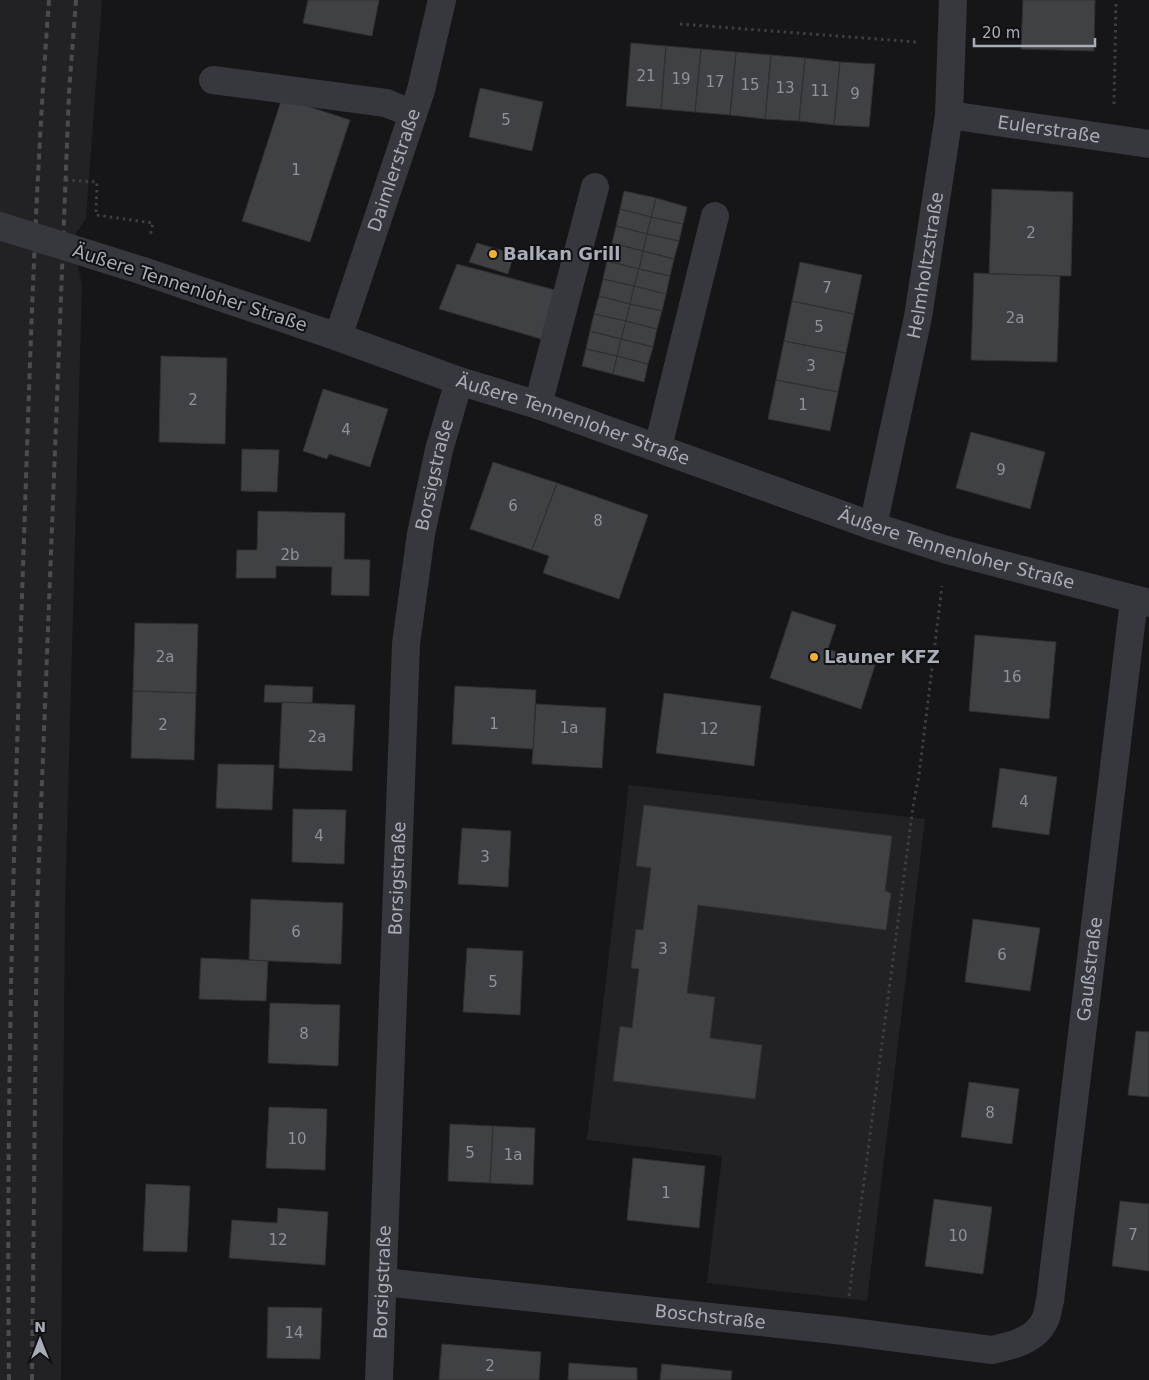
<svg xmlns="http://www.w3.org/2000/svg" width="1149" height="1380" viewBox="0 0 1149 1380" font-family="'DejaVu Sans',sans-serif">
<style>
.built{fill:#222225}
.building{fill:#404145;stroke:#303034}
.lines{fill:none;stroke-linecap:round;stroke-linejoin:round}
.path{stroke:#3d3f44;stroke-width:3;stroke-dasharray:2.5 4;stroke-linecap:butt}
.minor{stroke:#37383d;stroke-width:28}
.rail{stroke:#4a4c52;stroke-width:4;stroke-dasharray:6 5;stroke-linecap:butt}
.minor-bridge{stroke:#37383d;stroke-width:28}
.poi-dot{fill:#f2b134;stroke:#111113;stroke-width:2}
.labels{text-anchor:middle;stroke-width:4;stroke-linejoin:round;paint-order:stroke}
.number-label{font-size:15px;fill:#8e929b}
.street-label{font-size:18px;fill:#a8adb8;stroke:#111113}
.poi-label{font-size:18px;font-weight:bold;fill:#a8adb8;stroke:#111113;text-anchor:start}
</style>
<rect width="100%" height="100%" fill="#161618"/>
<path class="built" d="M 0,0 L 102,0 L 86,219 L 72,239 L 82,285 L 65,905 L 61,1380 L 0,1380 Z
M 629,785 L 925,819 L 867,1301 L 707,1283 L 722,1156 L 587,1140 Z"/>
<path class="building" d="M 308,0 L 379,0 L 372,36 L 303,23 Z
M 1023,0 L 1095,0 L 1094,51 L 1021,49 Z
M 631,43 L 666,46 L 661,109 L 626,106 Z
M 666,46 L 701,49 L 695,112 L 661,109 Z
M 701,49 L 736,52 L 730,115 L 695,112 Z
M 736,52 L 771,55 L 765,119 L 730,115 Z
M 771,55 L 805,58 L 799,121 L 765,119 Z
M 805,58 L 840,62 L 834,125 L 799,121 Z
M 840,62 L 875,64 L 869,127 L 834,125 Z
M 480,88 L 543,102 L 532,151 L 469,137 Z
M 282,98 L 350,120 L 310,242 L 242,221 Z
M 992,189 L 1073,192 L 1071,276 L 989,274 Z
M 624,191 L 656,198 L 651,217 L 620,209 Z
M 656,198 L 687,207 L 683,224 L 651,217 Z
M 620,209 L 651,217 L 647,234 L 616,226 Z
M 651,217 L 683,224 L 679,241 L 647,234 Z
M 616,226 L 647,234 L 643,251 L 612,243 Z
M 647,234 L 679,241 L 674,259 L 643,251 Z
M 477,243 L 514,254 L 508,274 L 469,262 Z
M 612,243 L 643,251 L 639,269 L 607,261 Z
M 643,251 L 674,259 L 670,276 L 639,269 Z
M 607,261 L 639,269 L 634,286 L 603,279 Z
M 800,262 L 862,275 L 854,314 L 792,301 Z
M 457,264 L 555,290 L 541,339 L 439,309 Z
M 639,269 L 670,276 L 666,294 L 634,286 Z
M 974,273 L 1060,276 L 1057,362 L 971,360 Z
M 603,279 L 634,286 L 630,304 L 599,296 Z
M 634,286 L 666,294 L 662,311 L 630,304 Z
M 599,296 L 630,304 L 626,321 L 594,314 Z
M 792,301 L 854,314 L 846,353 L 784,341 Z
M 630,304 L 662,311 L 657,329 L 626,321 Z
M 594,314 L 626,321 L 621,339 L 590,331 Z
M 626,321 L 657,329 L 653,347 L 621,339 Z
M 590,331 L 621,339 L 617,356 L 586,349 Z
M 621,339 L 653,347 L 648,364 L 617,356 Z
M 784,341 L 846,353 L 838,392 L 776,380 Z
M 586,349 L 617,356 L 613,374 L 582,366 Z
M 161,356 L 227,358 L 225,444 L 159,442 Z
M 617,356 L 648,364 L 644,382 L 613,374 Z
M 776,380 L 838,392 L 830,431 L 768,419 Z
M 323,389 L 388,409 L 370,467 L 329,454 L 327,459 L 303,451 Z
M 971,432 L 1045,452 L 1030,509 L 956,488 Z
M 242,449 L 279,450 L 277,492 L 241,491 Z
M 493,462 L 557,483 L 532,550 L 470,529 Z
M 557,483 L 648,515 L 619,599 L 543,573 L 549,556 L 532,550 Z
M 258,511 L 345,513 L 344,559 L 370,560 L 369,596 L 331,595 L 332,567 L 276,566 L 276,578 L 236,578 L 237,550 L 257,550 Z
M 792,611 L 836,625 L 828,649 L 875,665 L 861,709 L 770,678 Z
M 135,623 L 198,624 L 196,693 L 133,691 Z
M 975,635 L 1056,642 L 1049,719 L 969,711 Z
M 265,685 L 313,687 L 312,703 L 264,702 Z
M 455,686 L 536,690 L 533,749 L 452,744 Z
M 133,691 L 196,693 L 194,760 L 131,758 Z
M 664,693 L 761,706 L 754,766 L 656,753 Z
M 282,702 L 355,705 L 352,771 L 279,768 Z
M 536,704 L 606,708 L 602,768 L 532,764 Z
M 218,764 L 274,765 L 272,810 L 216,808 Z
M 1000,768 L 1057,777 L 1049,835 L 992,827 Z
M 644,805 L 892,836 L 885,891 L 891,893 L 886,930 L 698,905 L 687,993 L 715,997 L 710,1038 L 762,1045 L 755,1099 L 613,1081 L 620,1026 L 632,1028 L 639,969 L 631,968 L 636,929 L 643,930 L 651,868 L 636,866 Z
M 293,809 L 346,810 L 344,864 L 292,862 Z
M 462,828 L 511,831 L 508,887 L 458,884 Z
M 251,899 L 343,903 L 341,964 L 249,960 Z
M 973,919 L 1040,928 L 1030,991 L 965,982 Z
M 467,948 L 523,951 L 520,1015 L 463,1012 Z
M 201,958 L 268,961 L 266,1001 L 199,999 Z
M 270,1003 L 340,1005 L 338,1066 L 268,1063 Z
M 1136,1031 L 1149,1032 L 1149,1097 L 1128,1095 Z
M 969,1082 L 1019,1089 L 1012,1144 L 961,1137 Z
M 269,1107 L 327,1109 L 325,1170 L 266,1168 Z
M 450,1124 L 493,1126 L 490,1183 L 448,1181 Z
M 493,1126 L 535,1128 L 533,1185 L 490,1183 Z
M 633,1158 L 705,1166 L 699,1228 L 627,1220 Z
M 146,1184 L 190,1186 L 187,1252 L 143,1251 Z
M 934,1199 L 992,1207 L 983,1274 L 925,1266 Z
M 1120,1201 L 1149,1204 L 1149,1271 L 1112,1266 Z
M 278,1208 L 328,1212 L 325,1265 L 229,1258 L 232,1220 L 277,1223 Z
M 268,1307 L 322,1308 L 320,1359 L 267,1358 Z
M 442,1344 L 541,1352 L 539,1380 L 439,1380 Z
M 569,1363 L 637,1368 L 637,1380 L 568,1380 Z
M 662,1364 L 732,1371 L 731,1380 L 660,1380 Z"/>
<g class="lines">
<path class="path" d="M 680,24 L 916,42
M 1114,104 L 1116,0
M 66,180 L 97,182 L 96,215 L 153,223 L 150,237
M 849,1296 L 913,807 L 919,775 L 942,586"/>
<g class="minor">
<path d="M 213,80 L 386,103 L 413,114"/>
<path id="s1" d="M 949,115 L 1149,144"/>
<path id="s2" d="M 143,271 L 338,337 L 459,381 L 538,405 L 873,526 L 947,550 L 1149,603"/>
<path id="s3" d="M 338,337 L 421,90 L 442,0"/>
<path d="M 538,405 L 595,187"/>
<path d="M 658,447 L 715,216"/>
<path id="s4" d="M 873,526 L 918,317 L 949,115 L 953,0"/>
<path id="s5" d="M 383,1282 L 844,1331 L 992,1350 C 1012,1346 1036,1340 1045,1320 C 1048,1314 1048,1307 1050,1301 L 1134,600"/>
<path id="s6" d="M 379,1380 L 406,644 L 421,534 L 439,450 L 459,381"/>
</g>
<path class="rail" d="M 9,1380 C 6,1119 13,857 22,596 C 29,397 34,198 49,0
M 32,1380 L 37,910 L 69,92 L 76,0"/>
<path class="minor-bridge" d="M 0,226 L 143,271"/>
</g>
<g class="poi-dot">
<circle cx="493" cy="254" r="5"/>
<circle cx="814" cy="657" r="5"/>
</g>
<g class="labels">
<g class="number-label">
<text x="646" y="81">21</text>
<text x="681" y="84">19</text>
<text x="715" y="87">17</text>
<text x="750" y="90">15</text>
<text x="785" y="93">13</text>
<text x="820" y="96">11</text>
<text x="855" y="99">9</text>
<text x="506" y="125">5</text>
<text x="296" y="175">1</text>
<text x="1031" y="238">2</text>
<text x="827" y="293">7</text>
<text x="1015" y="323">2a</text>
<text x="819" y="332">5</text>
<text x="811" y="371">3</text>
<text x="193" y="405">2</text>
<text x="803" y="410">1</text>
<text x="346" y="435">4</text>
<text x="1001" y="475">9</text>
<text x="513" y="511">6</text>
<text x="598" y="526">8</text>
<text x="290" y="560">2b</text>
<text x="165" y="662">2a</text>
<text x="1012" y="682">16</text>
<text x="494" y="729">1</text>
<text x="163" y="730">2</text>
<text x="569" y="733">1a</text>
<text x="709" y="734">12</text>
<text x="317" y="742">2a</text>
<text x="1024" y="807">4</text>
<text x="319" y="841">4</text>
<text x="485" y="862">3</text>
<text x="296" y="937">6</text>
<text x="663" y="954">3</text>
<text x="1002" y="960">6</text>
<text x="493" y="987">5</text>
<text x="304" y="1039">8</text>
<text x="990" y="1118">8</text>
<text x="297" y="1144">10</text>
<text x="470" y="1158">5</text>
<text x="513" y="1160">1a</text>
<text x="666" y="1198">1</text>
<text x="1133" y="1240">7</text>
<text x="958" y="1241">10</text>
<text x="278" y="1245">12</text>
<text x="294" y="1338">14</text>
<text x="490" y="1371">2</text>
</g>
<g class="street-label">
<text dy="6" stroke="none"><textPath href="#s1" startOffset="101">Eulerstraße</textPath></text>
<text dy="6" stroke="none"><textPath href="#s3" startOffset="176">Daimlerstraße</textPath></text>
<text dy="6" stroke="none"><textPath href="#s4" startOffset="266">Helmholtzstraße</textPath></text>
<text transform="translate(190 288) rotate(18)" y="6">Äußere Tennenloher Straße</text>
<text dy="6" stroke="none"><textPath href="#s2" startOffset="455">Äußere Tennenloher Straße</textPath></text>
<text dy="6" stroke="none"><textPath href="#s6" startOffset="908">Borsigstraße</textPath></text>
<text dy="6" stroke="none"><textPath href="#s2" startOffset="860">Äußere Tennenloher Straße</textPath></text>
<text dy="6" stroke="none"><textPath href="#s6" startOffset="502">Borsigstraße</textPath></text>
<text dy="6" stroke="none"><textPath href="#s5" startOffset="1030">Gaußstraße</textPath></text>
<text dy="6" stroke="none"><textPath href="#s6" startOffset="98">Borsigstraße</textPath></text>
<text dy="6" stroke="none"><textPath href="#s5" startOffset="329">Boschstraße</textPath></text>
</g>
<g class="poi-label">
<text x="503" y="260">Balkan Grill</text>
<text x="824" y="663">Launer KFZ</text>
</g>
</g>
<g transform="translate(40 1340)" stroke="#111113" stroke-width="4" paint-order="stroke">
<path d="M0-4L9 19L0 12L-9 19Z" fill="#a8adb8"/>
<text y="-8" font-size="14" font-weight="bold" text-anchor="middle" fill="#a8adb8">N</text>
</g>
<path d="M974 38v8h121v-8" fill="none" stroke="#a8adb8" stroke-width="2.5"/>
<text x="982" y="38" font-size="15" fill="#a8adb8" stroke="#111113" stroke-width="4" paint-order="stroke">20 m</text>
</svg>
